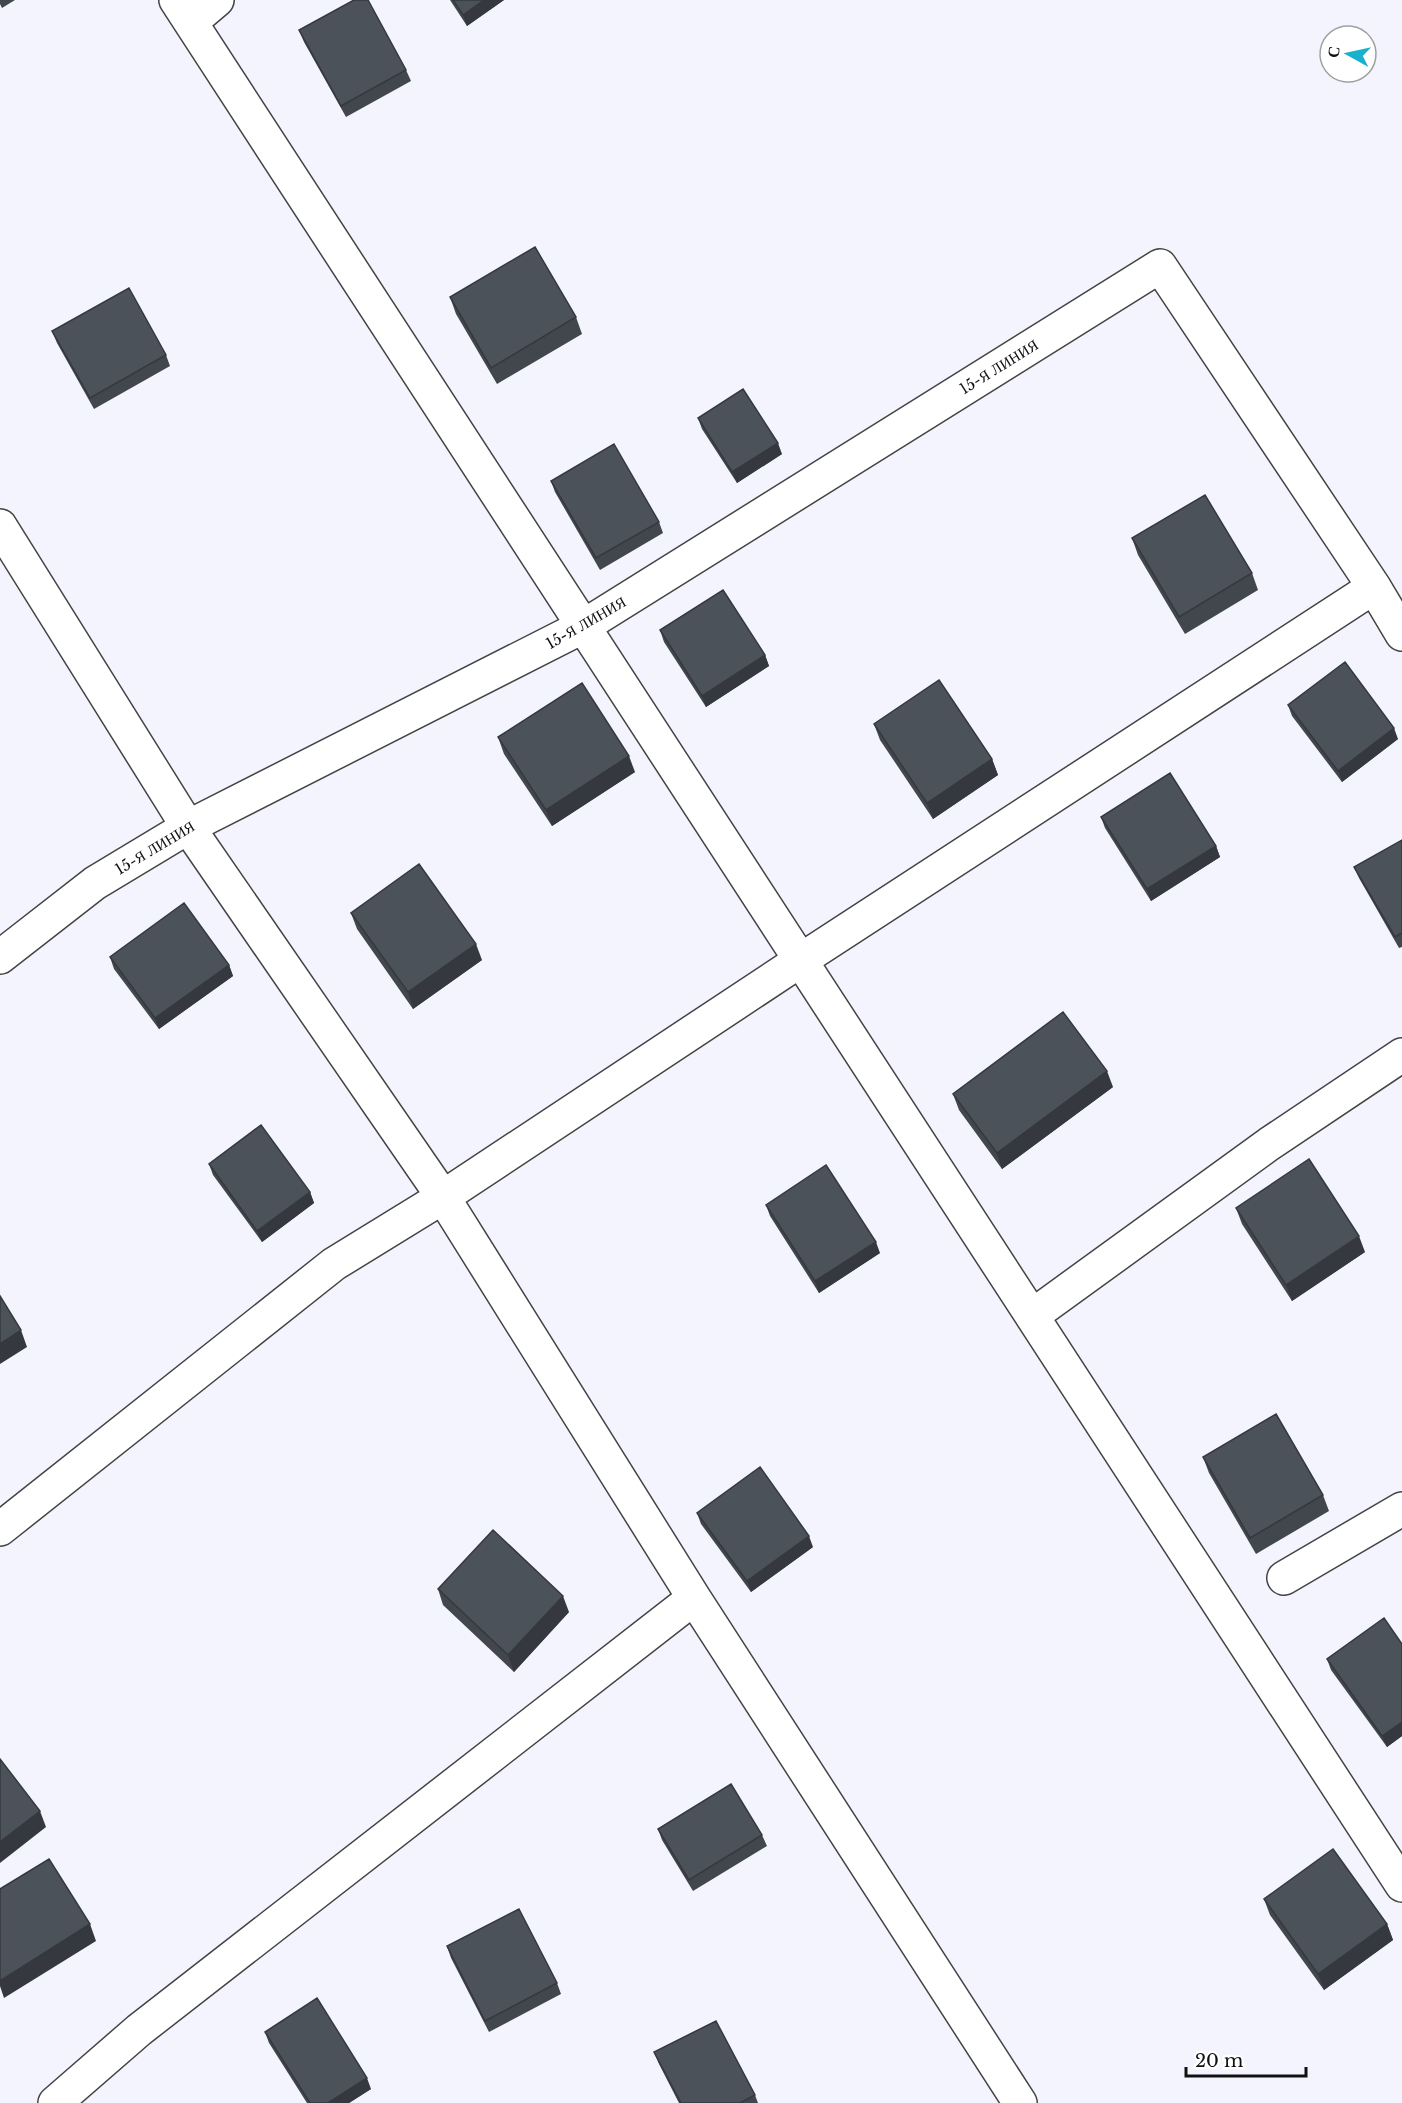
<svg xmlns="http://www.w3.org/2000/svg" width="1402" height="2103" viewBox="0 0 1402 2103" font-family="'Libre Baskerville',serif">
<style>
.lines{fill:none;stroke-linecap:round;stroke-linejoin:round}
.minor-casing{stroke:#444;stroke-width:36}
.minor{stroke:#fff;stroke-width:33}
.wall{fill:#41474d}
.shaded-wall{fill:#35393f}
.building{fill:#4c525a;stroke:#35393f;stroke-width:1.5}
.labels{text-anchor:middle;stroke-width:6;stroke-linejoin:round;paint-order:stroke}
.street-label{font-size:15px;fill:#111;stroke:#fff}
</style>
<rect width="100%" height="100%" fill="#f4f4ff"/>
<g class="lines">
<defs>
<path id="minor" d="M 176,0 L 1402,1885
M 191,22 L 217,0
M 0,526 L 188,827 L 443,1197 L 694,1598 L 1020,2103
M 0,957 L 95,883 L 188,827 L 584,626 L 1160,266 L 1374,587 L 1402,634
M 1032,1316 L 1269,1144 L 1402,1055
M 0,1529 L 334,1264 L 443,1197 L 801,960 L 1374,587
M 1284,1578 L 1402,1509
M 55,2103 L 139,2030 L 694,1598"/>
</defs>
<use href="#minor" class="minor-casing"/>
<use href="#minor" class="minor"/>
</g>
<path class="wall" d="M 0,0 L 15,0 L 2,8 L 0,4 Z
M 450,0 L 504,0 L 467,26 Z
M 299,30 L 406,70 L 411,81 L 346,117 L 304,42 Z
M 450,297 L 576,317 L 582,334 L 497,384 L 456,314 Z
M 52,331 L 166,355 L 170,366 L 94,409 L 57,343 Z
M 698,418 L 782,454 L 737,483 L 702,429 Z
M 551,481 L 659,522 L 663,533 L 600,570 L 555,492 Z
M 1132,538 L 1252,573 L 1258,590 L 1185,634 L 1138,555 Z
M 660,630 L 765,655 L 769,666 L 706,707 L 664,642 Z
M 1288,705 L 1398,739 L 1342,782 L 1292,716 Z
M 874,724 L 992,759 L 998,775 L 933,819 L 880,740 Z
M 498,737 L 635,772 L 552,826 L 504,754 Z
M 1101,817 L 1216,846 L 1220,857 L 1151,901 L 1105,828 Z
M 1402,840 L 1402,947 L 1399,948 L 1359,878 L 1354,867 Z
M 351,913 L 482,960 L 413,1009 L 357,929 Z
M 110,957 L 229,965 L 233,976 L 159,1029 L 114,969 Z
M 1113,1087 L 1002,1169 L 959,1110 L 953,1094 Z
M 209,1164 L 310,1192 L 314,1203 L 262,1242 L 213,1175 Z
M 766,1205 L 880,1253 L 819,1293 L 770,1216 Z
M 1236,1208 L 1365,1252 L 1292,1301 L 1242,1224 Z
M 1203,1457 L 1323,1495 L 1329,1511 L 1256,1554 L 1209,1473 Z
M 697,1513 L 813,1547 L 751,1592 L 701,1524 Z
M 438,1589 L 569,1612 L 514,1672 L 443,1605 Z
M 1402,1644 L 1402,1736 L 1387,1747 L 1331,1670 L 1327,1659 Z
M 658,1829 L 762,1835 L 767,1846 L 693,1891 L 662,1840 Z
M 1264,1899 L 1387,1924 L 1393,1940 L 1324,1990 L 1270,1915 Z
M 447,1946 L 557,1983 L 561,1994 L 489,2032 L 451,1958 Z
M 265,2032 L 371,2089 L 349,2103 L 307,2103 L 269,2043 Z
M 654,2052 L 755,2095 L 758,2103 L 679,2103 L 659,2064 Z"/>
<path class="shaded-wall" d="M 484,0 L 504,0 L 467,26 L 463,15 Z
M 778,443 L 782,454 L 737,483 L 732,472 Z
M 765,655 L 769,666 L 706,707 L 702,696 Z
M 1394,728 L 1398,739 L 1342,782 L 1338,771 Z
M 629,756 L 635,772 L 552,826 L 546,810 Z
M 992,759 L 998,775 L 933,819 L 927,803 Z
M 1216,846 L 1220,857 L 1151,901 L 1147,889 Z
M 476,944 L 482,960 L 413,1009 L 408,992 Z
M 229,965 L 233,976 L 159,1029 L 155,1018 Z
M 1107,1071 L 1113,1087 L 1002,1169 L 997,1153 Z
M 310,1192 L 314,1203 L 262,1242 L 257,1231 Z
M 1359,1236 L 1365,1252 L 1292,1301 L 1286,1285 Z
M 876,1242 L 880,1253 L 819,1293 L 815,1281 Z
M 21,1330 L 27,1347 L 0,1364 L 0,1344 Z
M 809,1536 L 813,1547 L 751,1592 L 747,1581 Z
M 563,1596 L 569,1612 L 514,1672 L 508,1655 Z
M 1402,1722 L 1402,1736 L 1387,1747 L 1382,1736 Z
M 40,1811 L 46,1827 L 0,1863 L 0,1842 Z
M 90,1924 L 96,1941 L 4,1998 L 0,1986 L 0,1981 Z
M 1387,1924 L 1393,1940 L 1324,1990 L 1318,1974 Z
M 367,2078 L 371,2089 L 349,2103 L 328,2103 Z"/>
<path class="building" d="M 354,0 L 368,0 L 406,70 L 341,106 L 299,30 Z
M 453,0 L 484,0 L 463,15 Z
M 535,247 L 576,317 L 491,368 L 450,297 Z
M 129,288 L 166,355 L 90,398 L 52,331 Z
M 743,389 L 778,443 L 732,472 L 698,418 Z
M 614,444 L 659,522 L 596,558 L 551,481 Z
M 1205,495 L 1252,573 L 1179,617 L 1132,538 Z
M 723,590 L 765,655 L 702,696 L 660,630 Z
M 1345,662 L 1394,728 L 1338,771 L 1288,705 Z
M 939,680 L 992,759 L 927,803 L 874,724 Z
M 582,683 L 629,756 L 546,810 L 498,737 Z
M 1170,773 L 1216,846 L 1147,889 L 1101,817 Z
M 1402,840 L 1402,933 L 1395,937 L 1354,867 Z
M 419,864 L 476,944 L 408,992 L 351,913 Z
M 184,903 L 229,965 L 155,1018 L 110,957 Z
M 1063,1012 L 1107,1071 L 997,1153 L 953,1094 Z
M 261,1125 L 310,1192 L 257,1231 L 209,1164 Z
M 1309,1159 L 1359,1236 L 1286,1285 L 1236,1208 Z
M 826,1165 L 876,1242 L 815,1281 L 766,1205 Z
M 0,1296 L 21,1330 L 0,1344 Z
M 1276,1414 L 1323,1495 L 1250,1538 L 1203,1457 Z
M 760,1467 L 809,1536 L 747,1581 L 697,1513 Z
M 493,1530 L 563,1596 L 508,1655 L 438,1589 Z
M 1384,1618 L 1402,1644 L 1402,1722 L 1382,1736 L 1327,1659 Z
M 0,1759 L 40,1811 L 0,1842 Z
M 731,1784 L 762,1835 L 689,1880 L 658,1829 Z
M 1333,1849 L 1387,1924 L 1318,1974 L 1264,1899 Z
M 49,1859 L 90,1924 L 0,1981 L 0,1889 Z
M 519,1909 L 557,1983 L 485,2021 L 447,1946 Z
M 317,1998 L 367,2078 L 328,2103 L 310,2103 L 265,2032 Z
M 716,2021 L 755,2095 L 740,2103 L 681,2103 L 654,2052 Z"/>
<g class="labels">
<g class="street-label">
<text transform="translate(999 367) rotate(-32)" y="5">15-Я ЛИНИЯ</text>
<text transform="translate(586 623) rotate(-30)" y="5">15-Я ЛИНИЯ</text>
<text transform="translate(155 848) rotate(-31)" y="5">15-Я ЛИНИЯ</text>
</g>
</g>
<g transform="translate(1348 54) rotate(278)"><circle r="28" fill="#ffffff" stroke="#a0a0a0" stroke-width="1.5"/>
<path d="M0-4.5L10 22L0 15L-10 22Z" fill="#1ab1cf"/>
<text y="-9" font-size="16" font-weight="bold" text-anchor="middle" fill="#111111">С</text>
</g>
<path d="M1186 2067v9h120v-9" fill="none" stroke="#111111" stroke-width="3"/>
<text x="1195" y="2067" font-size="18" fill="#111111" stroke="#ffffff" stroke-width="4.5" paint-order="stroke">20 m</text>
</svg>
